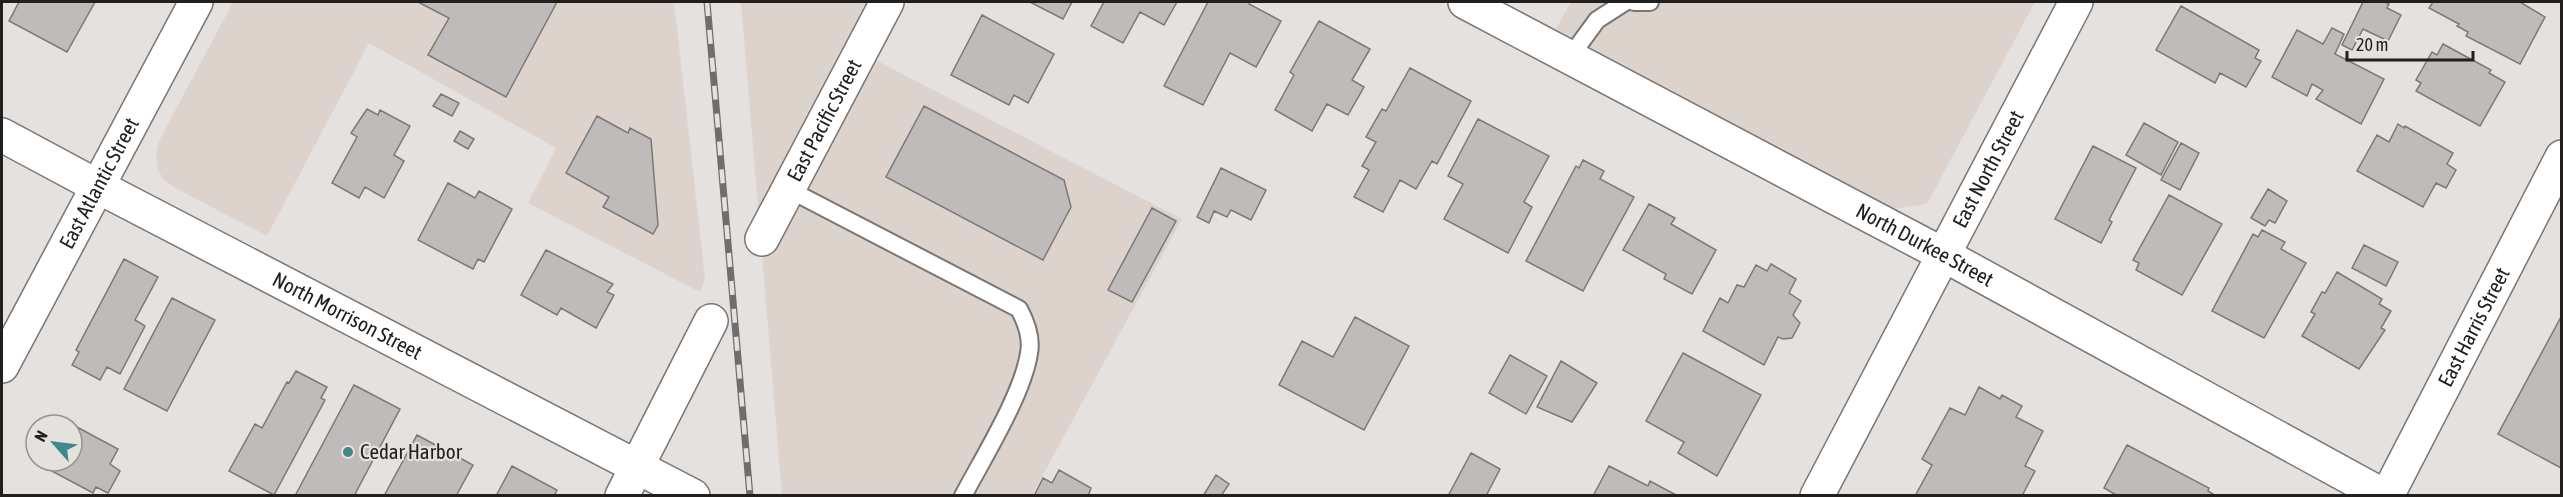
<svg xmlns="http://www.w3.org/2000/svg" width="2563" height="497" viewBox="0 0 2563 497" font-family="'Asap Condensed',sans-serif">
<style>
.built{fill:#ddd3cd}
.building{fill:#bebbba;stroke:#7b7877;stroke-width:1.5}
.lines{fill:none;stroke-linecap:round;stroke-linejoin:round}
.service-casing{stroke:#797674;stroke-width:20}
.minor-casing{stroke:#797674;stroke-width:36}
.tertiary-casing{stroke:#797674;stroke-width:36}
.service{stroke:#fff;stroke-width:16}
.minor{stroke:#fff;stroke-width:33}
.tertiary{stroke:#fff;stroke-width:33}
.rail-casing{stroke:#706e6d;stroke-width:7}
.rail{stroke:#e4e1df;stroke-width:4.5;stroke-dasharray:14;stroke-linecap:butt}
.poi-dot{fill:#40888a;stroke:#e4e1df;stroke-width:2}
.labels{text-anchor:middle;stroke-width:4.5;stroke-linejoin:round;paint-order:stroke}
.street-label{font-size:21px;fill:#21201f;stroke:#e4e1df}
.poi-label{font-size:21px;fill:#21201f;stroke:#e4e1df;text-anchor:start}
</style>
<rect width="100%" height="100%" fill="#e4e1df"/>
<path class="built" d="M 233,2 L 674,2 L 705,279 L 700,292 L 528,203 L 556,148 L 369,43 L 267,236 L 177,189 L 164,180 L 158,170 L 156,155 L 159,141 Z
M 741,2 L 887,2 L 860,52 L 1182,219 L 1032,495 L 782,495 Z
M 1571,2 L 2035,2 L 1927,204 L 1891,209 L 1556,29 Z"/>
<path class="building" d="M 19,2 L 95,2 L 67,52 L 9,21 Z
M 418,2 L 557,2 L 506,97 L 428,55 L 449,18 Z
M 1030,2 L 1072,2 L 1063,19 Z
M 1104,2 L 1177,2 L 1164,25 L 1140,12 L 1123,43 L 1091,26 Z
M 1208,2 L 1250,2 L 1249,4 L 1281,21 L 1256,67 L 1230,53 L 1203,105 L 1164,86 Z
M 2363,2 L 2385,2 L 2389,4 L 2387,8 L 2401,15 L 2388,41 L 2363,29 L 2352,50 L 2342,45 Z
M 2433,2 L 2520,2 L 2545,17 L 2520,64 L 2466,36 L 2468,32 L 2457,26 L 2459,24 L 2429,8 Z
M 2181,6 L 2259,50 L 2255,58 L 2261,61 L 2246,87 L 2220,73 L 2215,83 L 2156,50 Z
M 982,15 L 1054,54 L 1028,103 L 1014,95 L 1009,105 L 951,75 Z
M 1319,21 L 1370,49 L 1352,80 L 1364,87 L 1348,115 L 1327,104 L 1312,131 L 1275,110 L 1294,75 L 1290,72 Z
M 2332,28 L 2344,34 L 2335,54 L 2384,79 L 2361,124 L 2316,99 L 2323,90 L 2312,84 L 2307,96 L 2272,77 L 2297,30 L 2323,44 Z
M 2443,44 L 2491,70 L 2489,73 L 2505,82 L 2480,126 L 2416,91 L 2421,83 L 2416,80 L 2432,52 L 2437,55 Z
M 1410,68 L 1471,101 L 1437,164 L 1432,161 L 1416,189 L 1400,180 L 1383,212 L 1354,197 L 1369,170 L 1362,166 L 1376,142 L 1366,137 L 1382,109 L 1386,111 Z
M 441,94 L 459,103 L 452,116 L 433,106 Z
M 924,106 L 1064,180 L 1071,207 L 1043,260 L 886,177 Z
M 367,109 L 378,115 L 380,110 L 410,126 L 394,155 L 404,161 L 384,198 L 365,187 L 359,198 L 332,183 L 357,137 L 351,133 Z
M 597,116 L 628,133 L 630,128 L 651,139 L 658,225 L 653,234 L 603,207 L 609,197 L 566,173 Z
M 1478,119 L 1549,156 L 1524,202 L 1532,207 L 1508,253 L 1444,219 L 1463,184 L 1448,176 Z
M 2144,123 L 2178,142 L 2161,175 L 2126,155 Z
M 2398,124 L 2404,128 L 2405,126 L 2453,153 L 2447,164 L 2456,170 L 2446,188 L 2436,183 L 2423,207 L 2357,171 L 2377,135 L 2389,142 Z
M 460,131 L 474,139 L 468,149 L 454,141 Z
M 2181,143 L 2199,153 L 2180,190 L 2161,180 Z
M 2093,146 L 2136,168 L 2109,220 L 2112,222 L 2101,243 L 2055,219 Z
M 1583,160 L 1604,171 L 1600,179 L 1634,197 L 1583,291 L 1526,261 L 1576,166 L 1579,168 Z
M 1221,168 L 1266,190 L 1251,220 L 1231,210 L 1227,217 L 1214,211 L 1209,223 L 1197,217 Z
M 448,183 L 475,198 L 479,191 L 512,209 L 484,262 L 478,259 L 473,269 L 418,240 Z
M 2268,189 L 2287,201 L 2275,223 L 2269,220 L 2265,226 L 2251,218 Z
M 2169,195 L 2222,224 L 2182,295 L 2136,270 L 2139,263 L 2133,260 Z
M 1649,204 L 1675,218 L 1671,224 L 1716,250 L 1692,294 L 1664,279 L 1666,274 L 1623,250 Z
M 1152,208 L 1176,221 L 1132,302 L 1108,290 Z
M 2262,230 L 2285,242 L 2281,249 L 2306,263 L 2264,338 L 2212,311 L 2253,234 L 2258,237 Z
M 2364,245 L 2398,262 L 2386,286 L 2352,268 Z
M 546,250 L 613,284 L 607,292 L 614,295 L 596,328 L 561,308 L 557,315 L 521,295 Z
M 124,259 L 158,277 L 135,320 L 145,326 L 120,374 L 107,367 L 100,380 L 72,365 L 79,352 L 76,350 Z
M 1771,264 L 1796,279 L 1789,293 L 1801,301 L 1793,315 L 1800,323 L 1792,338 L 1783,339 L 1778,337 L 1764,365 L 1703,331 L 1720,298 L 1728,303 L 1737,285 L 1744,287 L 1756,265 L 1767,271 Z
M 2337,272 L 2382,299 L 2379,304 L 2391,311 L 2381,328 L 2385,330 L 2359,369 L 2302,336 L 2315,314 L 2311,312 L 2322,292 L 2325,293 Z
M 172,298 L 215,320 L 167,411 L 124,389 Z
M 2562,315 L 2562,466 L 2561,468 L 2498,434 Z
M 1355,317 L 1409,346 L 1364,430 L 1279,385 L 1302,341 L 1333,357 Z
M 1683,353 L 1761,395 L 1717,476 L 1678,453 L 1684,442 L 1646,421 Z
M 1510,355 L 1547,376 L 1526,414 L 1489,393 Z
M 1561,361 L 1597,383 L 1572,422 L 1537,407 Z
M 296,371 L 327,387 L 321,398 L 325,400 L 274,495 L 229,471 L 255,424 L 262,428 L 287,382 L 289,383 Z
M 354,385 L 400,409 L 354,496 L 298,496 L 296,494 Z
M 1979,387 L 2000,399 L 2002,395 L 2022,406 L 2016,417 L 2043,431 L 2025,466 L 2035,471 L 2022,496 L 1915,496 L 1932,465 L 1922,459 L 1950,408 L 1965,415 Z
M 75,426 L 118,449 L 110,464 L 120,471 L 108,493 L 96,487 L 93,493 L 46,468 L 50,461 L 72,461 L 72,431 Z
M 417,435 L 473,465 L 456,496 L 384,496 Z
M 2127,445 L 2209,488 L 2208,491 L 2216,496 L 2118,496 L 2104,488 Z
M 1471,453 L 1500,469 L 1486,496 L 1448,496 Z
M 512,466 L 557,490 L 554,496 L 496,496 Z
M 1609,466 L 1648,486 L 1650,481 L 1678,496 L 1593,496 Z
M 1059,470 L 1091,488 L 1088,496 L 1034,496 L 1043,478 L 1052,483 Z
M 1216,475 L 1229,484 L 1221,496 L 1203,496 Z"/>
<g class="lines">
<defs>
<path id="service" d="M 1634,2 L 1650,2
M 1570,57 L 1597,20 L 1625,2
M 788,189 L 1019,309 C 1026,322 1032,338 1029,353 C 1023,394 983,458 963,496"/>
<g id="minor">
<path id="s1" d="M 1465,2 L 1944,255 L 2384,496"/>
<path d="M 2,135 L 97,186"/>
<path id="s2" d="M 762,239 L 887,2"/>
<path d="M 622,496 L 711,321"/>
<path id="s3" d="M 1817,496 L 2076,2"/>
<path id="s4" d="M 2387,496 L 2562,157"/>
</g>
<g id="tertiary">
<path id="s5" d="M 97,186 L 693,496"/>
<path id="s6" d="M 2,366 L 196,2"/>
</g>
</defs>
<use href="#service" class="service-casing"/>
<use href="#minor" class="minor-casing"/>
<use href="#tertiary" class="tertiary-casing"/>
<use href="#service" class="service"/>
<use href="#minor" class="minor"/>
<use href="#tertiary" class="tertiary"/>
<defs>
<path id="rail" d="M 707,2 L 750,496"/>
</defs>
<use href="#rail" class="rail-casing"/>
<use href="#rail" class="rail"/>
</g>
<circle class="poi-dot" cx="348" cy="452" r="6"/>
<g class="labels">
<g class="street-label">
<text dy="7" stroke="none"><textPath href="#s2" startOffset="134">East Pacific Street</textPath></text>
<text dy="7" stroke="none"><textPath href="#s3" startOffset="369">East North Street</textPath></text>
<text dy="7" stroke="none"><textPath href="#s6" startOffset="207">East Atlantic Street</textPath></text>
<text dy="7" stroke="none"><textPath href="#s1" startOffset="520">North Durkee Street</textPath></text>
<text dy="7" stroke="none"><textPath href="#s5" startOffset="282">North Morrison Street</textPath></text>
<text dy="7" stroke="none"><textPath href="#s4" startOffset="190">East Harris Street</textPath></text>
</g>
<g class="poi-label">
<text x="360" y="459">Cedar Harbor</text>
</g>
</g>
<rect width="2563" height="497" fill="none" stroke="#21201f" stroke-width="6"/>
<g transform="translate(54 443) rotate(298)"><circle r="28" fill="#e4e1df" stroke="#969492" stroke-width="1.5"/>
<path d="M0-4.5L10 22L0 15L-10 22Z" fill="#40888a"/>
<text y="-9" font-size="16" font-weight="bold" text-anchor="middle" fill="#21201f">N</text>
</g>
<path d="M2347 51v9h126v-9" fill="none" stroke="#21201f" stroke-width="3"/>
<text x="2356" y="51" font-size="18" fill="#21201f" stroke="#e4e1df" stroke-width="4.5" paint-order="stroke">20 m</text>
</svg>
